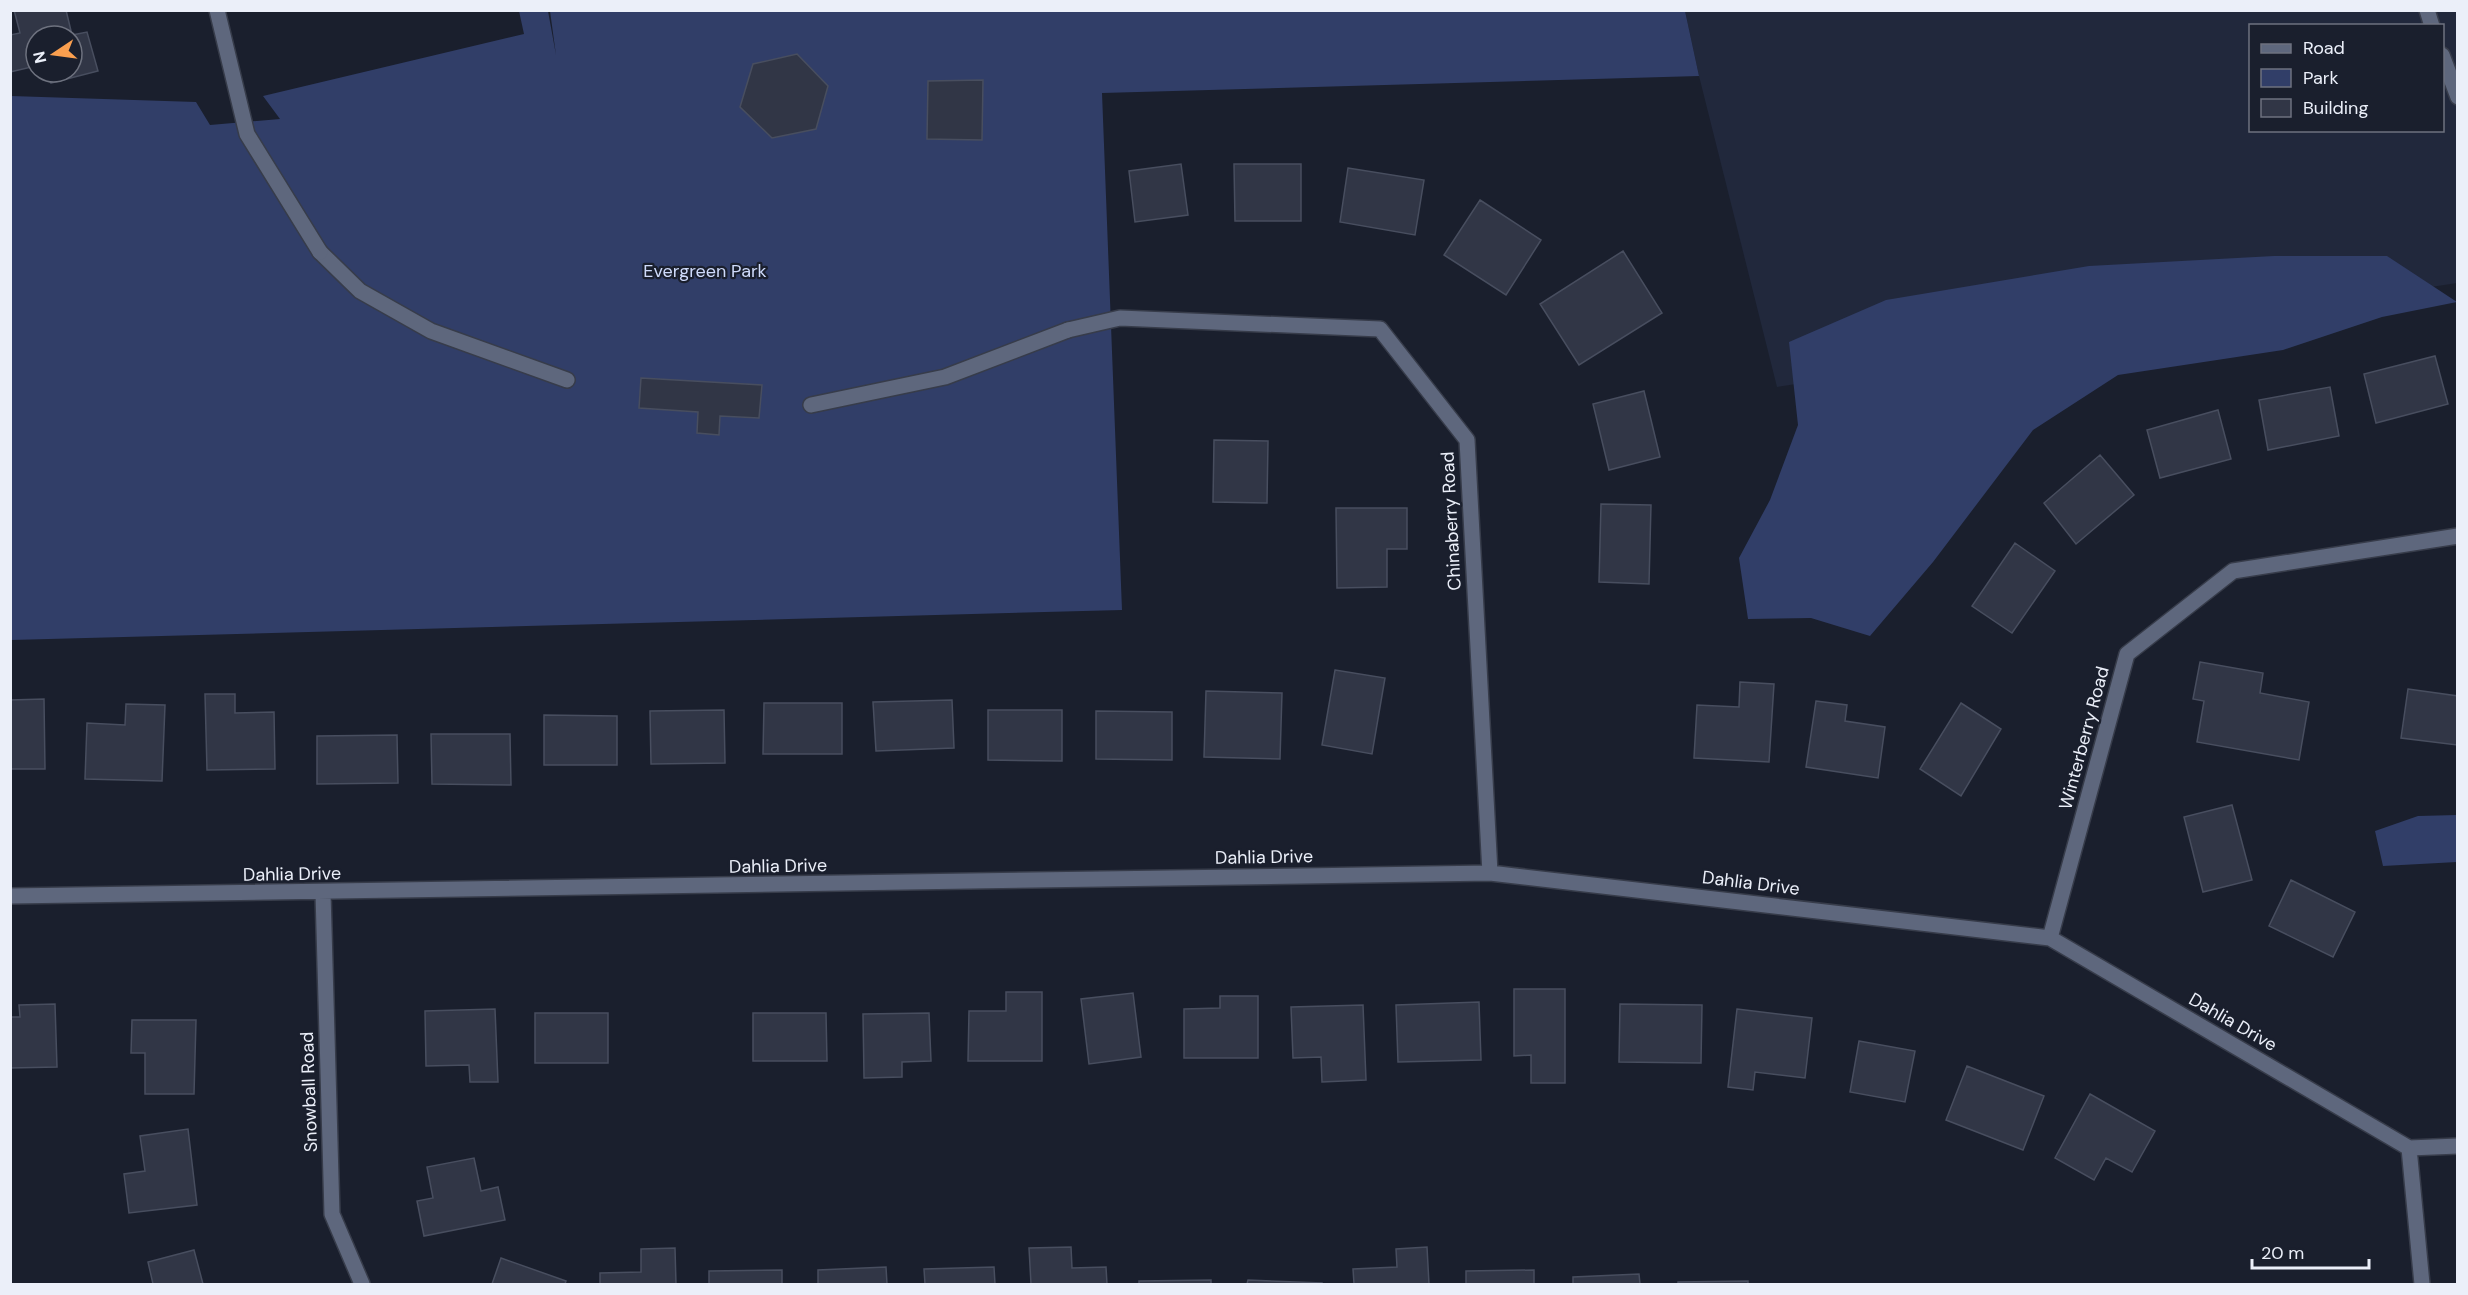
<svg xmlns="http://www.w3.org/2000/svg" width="2468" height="1295" viewBox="0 0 2468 1295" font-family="'DM Sans',sans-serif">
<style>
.built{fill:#21283c;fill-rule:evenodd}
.green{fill:#313e68}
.building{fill:#313646;stroke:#484e5f;stroke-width:1.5}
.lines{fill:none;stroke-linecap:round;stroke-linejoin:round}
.service-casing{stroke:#373c4a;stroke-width:18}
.minor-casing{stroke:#373c4a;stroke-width:18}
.service{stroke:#5e677d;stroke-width:15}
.minor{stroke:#5e677d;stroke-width:15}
.labels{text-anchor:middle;stroke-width:4.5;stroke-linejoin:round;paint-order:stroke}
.park-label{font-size:18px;fill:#cfdbfb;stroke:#1a1f2d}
.street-label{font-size:18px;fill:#ebeff9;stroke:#1a1f2d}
</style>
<rect width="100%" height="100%" fill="#1a1f2d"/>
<path class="built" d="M 1685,11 L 2457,11 L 2457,283 L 1777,387 L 1699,76 ZM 2250,26 L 2442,26 L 2442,130 L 2250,130 Z"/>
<path class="green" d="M 519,11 L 548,11 L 556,55 L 550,11 L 1685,11 L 1699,76 L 1102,93 L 1122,610 L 11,640 L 11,96 L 196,102 L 210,125 L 280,119 L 263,96 L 524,34 Z
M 2274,256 L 2387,256 L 2457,302 L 2382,317 L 2283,350 L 2118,375 L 2033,430 L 1933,562 L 1870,636 L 1811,618 L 1748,619 L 1739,558 L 1770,500 L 1798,425 L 1789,342 L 1886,300 L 2089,266 Z
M 2457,815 L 2457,862 L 2383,866 L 2375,831 L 2418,816 Z"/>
<path class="building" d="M 14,10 L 66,10 L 72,35 L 87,32 L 98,71 L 51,83 L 49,72 L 72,72 L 72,36 L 36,36 L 36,66 L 10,72 L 10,35 L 20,33 Z
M 797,54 L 828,86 L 816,129 L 772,138 L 740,107 L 753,64 Z
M 983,80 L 982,140 L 927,139 L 928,81 Z
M 1181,164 L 1188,215 L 1135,222 L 1129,171 Z
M 1234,164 L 1301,164 L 1301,221 L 1235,221 Z
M 1348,168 L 1424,180 L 1415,235 L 1340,222 Z
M 1480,200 L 1541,240 L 1506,295 L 1444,255 Z
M 1623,251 L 1662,313 L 1579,365 L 1540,304 Z
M 2435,356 L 2448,404 L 2376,423 L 2364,374 Z
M 641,378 L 762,385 L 759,418 L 720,416 L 719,435 L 697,433 L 698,412 L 639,408 Z
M 2330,387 L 2339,436 L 2268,450 L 2259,400 Z
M 1644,391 L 1660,457 L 1609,470 L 1593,404 Z
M 2218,410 L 2231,459 L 2160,478 L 2147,430 Z
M 1214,440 L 1268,441 L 1267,503 L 1213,502 Z
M 2100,455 L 2134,495 L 2076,544 L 2044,503 Z
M 1601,504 L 1651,505 L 1649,584 L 1599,582 Z
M 1336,508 L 1407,508 L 1407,549 L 1387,549 L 1387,587 L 1337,588 Z
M 2015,543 L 2055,571 L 2012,633 L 1972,606 Z
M 2200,662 L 2263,673 L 2260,693 L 2309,702 L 2299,760 L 2197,742 L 2204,701 L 2193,699 Z
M 1335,670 L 1385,678 L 1372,754 L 1322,745 Z
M 1740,682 L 1774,684 L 1769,762 L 1694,758 L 1697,705 L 1739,707 Z
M 2408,689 L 2458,696 L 2457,745 L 2401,738 Z
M 1206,691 L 1282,693 L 1280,759 L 1204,757 Z
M 205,694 L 235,694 L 235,713 L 274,712 L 275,769 L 207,770 Z
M 44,699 L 45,769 L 10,769 L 10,700 Z
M 952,700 L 954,748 L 876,751 L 873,702 Z
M 1816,701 L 1847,705 L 1845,721 L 1885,727 L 1878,778 L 1806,767 Z
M 764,703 L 842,703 L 842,754 L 763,754 Z
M 1961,703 L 2001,729 L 1961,796 L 1920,769 Z
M 126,704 L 165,705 L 162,781 L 85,779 L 87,723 L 125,725 Z
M 724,710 L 725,763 L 651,764 L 650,711 Z
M 988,710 L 1062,710 L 1062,761 L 988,760 Z
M 1096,711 L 1172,712 L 1172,760 L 1096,759 Z
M 544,715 L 617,716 L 617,765 L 544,765 Z
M 431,734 L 510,734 L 511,785 L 432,784 Z
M 397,735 L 398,783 L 317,784 L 317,736 Z
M 2232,805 L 2252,880 L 2203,892 L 2184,817 Z
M 2291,880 L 2355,912 L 2333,957 L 2269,926 Z
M 1514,989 L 1565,989 L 1565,1083 L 1531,1083 L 1531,1055 L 1514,1056 Z
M 1006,992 L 1042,992 L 1042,1061 L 968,1061 L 969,1011 L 1006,1011 Z
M 1133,993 L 1141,1057 L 1089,1064 L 1081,999 Z
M 1220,996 L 1258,996 L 1258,1058 L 1184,1058 L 1184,1009 L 1220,1008 Z
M 1479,1002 L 1481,1060 L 1398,1062 L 1396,1005 Z
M 55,1004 L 57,1067 L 10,1068 L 10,1017 L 20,1017 L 19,1005 Z
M 1620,1004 L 1702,1005 L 1701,1063 L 1619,1062 Z
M 1363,1005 L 1366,1080 L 1322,1082 L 1321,1057 L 1293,1058 L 1291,1007 Z
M 495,1009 L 498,1082 L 470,1082 L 469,1065 L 426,1066 L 425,1011 Z
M 1737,1009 L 1812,1018 L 1805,1078 L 1755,1072 L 1753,1090 L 1728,1087 Z
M 535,1013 L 608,1013 L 608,1063 L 535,1063 Z
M 753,1013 L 826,1013 L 827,1061 L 753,1061 Z
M 929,1013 L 931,1061 L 902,1062 L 902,1077 L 864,1078 L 863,1014 Z
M 132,1020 L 196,1020 L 194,1094 L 145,1094 L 145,1053 L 131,1053 Z
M 1859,1041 L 1915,1051 L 1905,1102 L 1850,1092 Z
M 1967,1066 L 2044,1096 L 2023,1150 L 1946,1120 Z
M 2090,1094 L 2155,1131 L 2132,1172 L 2106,1158 L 2094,1180 L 2055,1158 Z
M 188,1129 L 197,1205 L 129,1213 L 124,1174 L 145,1171 L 140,1136 Z
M 474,1158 L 481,1191 L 498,1187 L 505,1220 L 424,1236 L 417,1201 L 433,1198 L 427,1167 Z
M 1071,1247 L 1072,1268 L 1106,1267 L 1107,1284 L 1031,1284 L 1029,1248 Z
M 1427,1247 L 1429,1284 L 1354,1284 L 1353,1269 L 1397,1267 L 1396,1249 Z
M 675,1248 L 676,1284 L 600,1284 L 600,1273 L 641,1272 L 641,1249 Z
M 194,1250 L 203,1284 L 153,1284 L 148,1262 Z
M 501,1258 L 566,1281 L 565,1284 L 492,1284 Z
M 886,1267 L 887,1284 L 818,1284 L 818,1270 Z
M 994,1267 L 995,1284 L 925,1284 L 924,1269 Z
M 782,1270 L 782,1284 L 709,1284 L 709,1271 Z
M 1534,1270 L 1534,1284 L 1466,1284 L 1466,1271 Z
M 1639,1274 L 1640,1284 L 1573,1284 L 1573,1277 Z
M 1211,1280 L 1211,1284 L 1139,1284 L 1139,1281 Z
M 1248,1280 L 1322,1283 L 1322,1284 L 1247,1284 Z
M 1748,1281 L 1748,1284 L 1678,1284 L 1678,1282 Z"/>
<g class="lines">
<defs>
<path id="service" d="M 2427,10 L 2432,26
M 2442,55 L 2458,97
M 320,252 L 360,291 L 431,331 L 567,380
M 811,405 L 945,377 L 1068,330"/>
<path id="minor" d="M 217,10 L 247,134 L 320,252
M 1068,330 L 1120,318 L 1380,329 L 1467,440 L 1490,873
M 323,893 L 332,1214 L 362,1284
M 10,896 L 1490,873 L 2050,938 L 2409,1148 L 2458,1146
M 2050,938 L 2127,654 L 2233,571 L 2458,536
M 2409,1148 L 2422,1284"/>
</defs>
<use href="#service" class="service-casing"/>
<use href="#minor" class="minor-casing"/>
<use href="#service" class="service"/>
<use href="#minor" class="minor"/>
</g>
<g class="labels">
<g class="park-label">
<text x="705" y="277">Evergreen Park</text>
</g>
<g class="street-label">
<text transform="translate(1451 521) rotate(-93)" y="6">Chinaberry Road</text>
<text transform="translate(2084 738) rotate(-75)" y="6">Winterberry Road</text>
<text transform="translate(1264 857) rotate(-1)" y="6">Dahlia Drive</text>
<text transform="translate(778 866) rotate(-1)" y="6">Dahlia Drive</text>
<text transform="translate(292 874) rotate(-1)" y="6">Dahlia Drive</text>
<text transform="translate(1751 883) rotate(7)" y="6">Dahlia Drive</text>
<text transform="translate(2233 1022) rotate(30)" y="6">Dahlia Drive</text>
<text transform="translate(309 1092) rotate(-92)" y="6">Snowball Road</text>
</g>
</g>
<rect width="2468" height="1295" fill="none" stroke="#ebeff9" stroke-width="24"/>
<rect x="2249" y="24" width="195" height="108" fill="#1a1f2d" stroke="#6e727f" stroke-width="1.5"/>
<rect x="2261" y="44" width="30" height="9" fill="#5e677d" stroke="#6e727f" stroke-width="1.5"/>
<text x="2303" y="54" font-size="18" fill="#ebeff9">Road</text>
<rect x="2261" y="69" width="30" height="18" fill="#313e68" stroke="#6e727f" stroke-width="1.5"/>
<text x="2303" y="84" font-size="18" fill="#ebeff9">Park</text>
<rect x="2261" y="99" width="30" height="18" fill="#313646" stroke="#6e727f" stroke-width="1.5"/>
<text x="2303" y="114" font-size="18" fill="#ebeff9">Building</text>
<g transform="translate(54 54) rotate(257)"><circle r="28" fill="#1a1f2d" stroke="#6e727f" stroke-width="1.5"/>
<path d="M0-4.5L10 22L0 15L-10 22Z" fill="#fa9f4f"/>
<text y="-9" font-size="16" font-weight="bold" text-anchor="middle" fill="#ebeff9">N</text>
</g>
<path d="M2252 1259v9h117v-9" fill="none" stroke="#ebeff9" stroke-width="3"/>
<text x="2261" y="1259" font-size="18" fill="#ebeff9" stroke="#1a1f2d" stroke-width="4.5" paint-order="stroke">20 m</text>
</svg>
